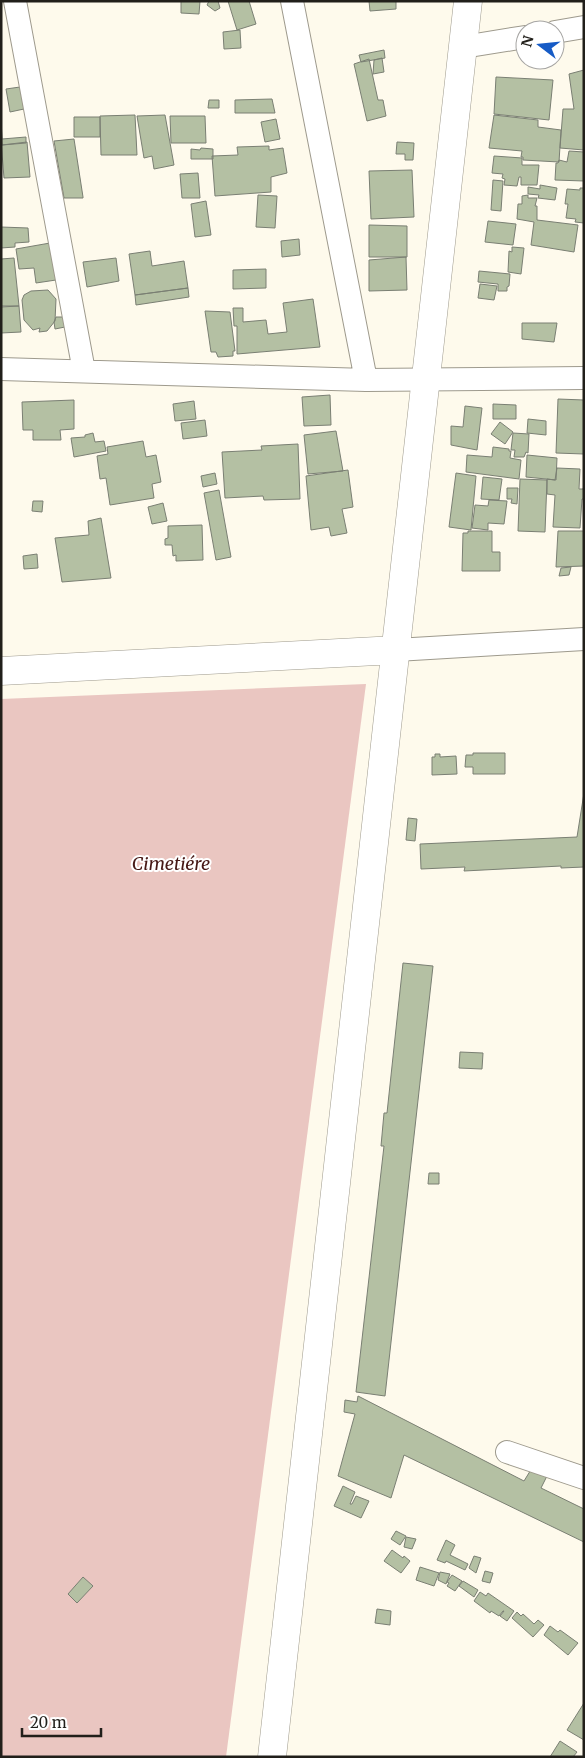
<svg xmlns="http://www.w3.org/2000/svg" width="585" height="1758" viewBox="0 0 585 1758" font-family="Merriweather,serif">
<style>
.green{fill:#eac6c1}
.building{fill:#b4c0a3;stroke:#7a7f73}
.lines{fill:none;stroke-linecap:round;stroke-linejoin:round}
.street-casing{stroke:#9e9a8d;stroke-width:24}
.secondary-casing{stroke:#9e9a8d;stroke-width:29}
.street{stroke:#fff;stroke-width:22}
.secondary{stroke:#fff;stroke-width:28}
.labels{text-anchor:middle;stroke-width:4;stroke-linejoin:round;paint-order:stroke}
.park-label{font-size:18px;font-style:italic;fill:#461815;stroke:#fff}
</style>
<rect width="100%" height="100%" fill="#fefaec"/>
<path class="green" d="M 366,684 L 226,1757 L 1,1757 L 1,699 Z"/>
<path class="building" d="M 181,1 L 200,1 L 199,14 L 181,13 Z
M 209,1 L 218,1 L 220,8 L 215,11 L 207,5 Z
M 228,1 L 249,1 L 256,24 L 237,30 Z
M 369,1 L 396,1 L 396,9 L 370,11 Z
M 240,30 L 241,48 L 224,49 L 223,32 Z
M 384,50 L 385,58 L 361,62 L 359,55 Z
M 382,58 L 384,72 L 373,74 L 374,60 Z
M 369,59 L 378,100 L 383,100 L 386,116 L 367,121 L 354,64 Z
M 584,70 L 584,150 L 560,148 L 563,109 L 574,109 L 569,74 Z
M 496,77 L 553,80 L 549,120 L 494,114 Z
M 20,87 L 24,109 L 10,112 L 6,89 Z
M 272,99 L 275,113 L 235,113 L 235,100 Z
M 209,100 L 219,100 L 219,108 L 208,108 Z
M 135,115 L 137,155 L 101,155 L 100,116 Z
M 165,115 L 174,165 L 154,169 L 152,156 L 144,158 L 137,116 Z
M 494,115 L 538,120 L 538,127 L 561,130 L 559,162 L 523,160 L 523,157 L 521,157 L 522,151 L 489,148 Z
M 170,116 L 205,116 L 206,143 L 171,143 Z
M 74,117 L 100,117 L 100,137 L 74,137 Z
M 1,118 L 2,139 L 26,137 L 26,143 L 2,145 Z
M 276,119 L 280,139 L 265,142 L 261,122 Z
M 74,139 L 83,197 L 83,198 L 64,198 L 54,141 Z
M 1,141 L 2,145 L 27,142 L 30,177 L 4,178 Z
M 397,142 L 414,143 L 413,160 L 405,160 L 405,154 L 396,154 Z
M 269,146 L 269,150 L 283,148 L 287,173 L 271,177 L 271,192 L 215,196 L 212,156 L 238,155 L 237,147 Z
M 201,148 L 213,149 L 213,159 L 191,159 L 191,149 L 200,150 Z
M 569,151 L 584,152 L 584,181 L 555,180 L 556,163 L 558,163 L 559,160 L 567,162 Z
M 494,156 L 522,158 L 522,165 L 539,165 L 537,185 L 521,185 L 521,177 L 519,177 L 517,186 L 504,185 L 505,179 L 502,178 L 503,174 L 492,173 Z
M 412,170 L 414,217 L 371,219 L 369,171 Z
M 198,173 L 200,198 L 182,198 L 180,174 Z
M 493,180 L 503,181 L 501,211 L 491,210 Z
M 540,185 L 557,188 L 555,200 L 538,198 L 539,195 L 528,194 L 528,187 L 540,189 Z
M 580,188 L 584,188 L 584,223 L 575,222 L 576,219 L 566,218 L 568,204 L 565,204 L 567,189 L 580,190 Z
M 258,195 L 277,196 L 275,228 L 256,227 Z
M 528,195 L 528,198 L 537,198 L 535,206 L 537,206 L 537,220 L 578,225 L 574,252 L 531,245 L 534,222 L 517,219 L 518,204 L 522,204 L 522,196 Z
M 206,201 L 211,235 L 195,237 L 191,204 Z
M 488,221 L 516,224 L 513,245 L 485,242 Z
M 369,225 L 407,226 L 407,257 L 369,257 Z
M 1,227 L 28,228 L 29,242 L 15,243 L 15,247 L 1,248 Z
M 299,239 L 300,255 L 282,257 L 281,241 Z
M 50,243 L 56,280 L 36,283 L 34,268 L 19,269 L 16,249 Z
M 512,247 L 524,248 L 521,274 L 508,272 L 509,251 L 512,252 Z
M 150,251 L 152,266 L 184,261 L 188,288 L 135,295 L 129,254 Z
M 406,257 L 407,290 L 369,291 L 369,260 Z
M 14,258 L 19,306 L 1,306 L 1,259 Z
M 116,258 L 119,281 L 87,287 L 83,262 Z
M 266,269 L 266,288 L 233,289 L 233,270 Z
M 479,271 L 510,274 L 509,286 L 507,287 L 507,291 L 498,291 L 498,284 L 478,282 Z
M 480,284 L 497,286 L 494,300 L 478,298 Z
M 188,288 L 189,297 L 136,305 L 135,295 Z
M 48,290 L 56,299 L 55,321 L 47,331 L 39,332 L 40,328 L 33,330 L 24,320 L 22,300 L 24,295 L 31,291 Z
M 313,299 L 320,347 L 237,354 L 237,326 L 234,326 L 233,308 L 243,308 L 243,322 L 266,320 L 268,334 L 287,332 L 283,303 Z
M 19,306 L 21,332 L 1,333 L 1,307 Z
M 205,311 L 230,312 L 235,351 L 233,351 L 233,356 L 218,357 L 216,352 L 211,352 Z
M 56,317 L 63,317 L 65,327 L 55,329 L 54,322 Z
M 522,323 L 557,323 L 554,342 L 522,339 Z
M 330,395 L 331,425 L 304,426 L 302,397 Z
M 558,399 L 584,400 L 584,454 L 556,453 Z
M 74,400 L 74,429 L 60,430 L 61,440 L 33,440 L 33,430 L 23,430 L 22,402 Z
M 194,401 L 196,419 L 175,421 L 173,404 Z
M 493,404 L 516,405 L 516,419 L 493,419 Z
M 465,406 L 482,408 L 477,450 L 451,445 L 451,426 L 463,427 Z
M 528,419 L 546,421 L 546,435 L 527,433 Z
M 205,420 L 207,436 L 183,439 L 181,423 Z
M 500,422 L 513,432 L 505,444 L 491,434 Z
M 336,431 L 343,471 L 308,474 L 304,435 Z
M 93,433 L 95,442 L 104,441 L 106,451 L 74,457 L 71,438 L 85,437 L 85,435 Z
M 513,433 L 529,434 L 528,453 L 526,452 L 524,457 L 514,457 L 515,450 L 511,450 Z
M 143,441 L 146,457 L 156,455 L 161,482 L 152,484 L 154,498 L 110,505 L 106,478 L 100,479 L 97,456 L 108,454 L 107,447 Z
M 298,444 L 300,499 L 264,500 L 263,496 L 225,498 L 222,452 L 262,450 L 261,446 Z
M 493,447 L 509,449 L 509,451 L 511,451 L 510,458 L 521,460 L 519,479 L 466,472 L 467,455 L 492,457 Z
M 527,455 L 557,458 L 556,480 L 526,477 Z
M 557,468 L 580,469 L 579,489 L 583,489 L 584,487 L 584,499 L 582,499 L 580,528 L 553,527 L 555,495 L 547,494 L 547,479 L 555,480 Z
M 348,470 L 353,507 L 342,509 L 347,533 L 331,536 L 329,527 L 311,530 L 306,476 Z
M 215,473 L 217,484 L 203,487 L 201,476 Z
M 456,473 L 476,476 L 471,530 L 449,527 Z
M 483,477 L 502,479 L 499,500 L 481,499 Z
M 520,479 L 547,480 L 545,532 L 518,531 Z
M 507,488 L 518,488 L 517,504 L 511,503 L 512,499 L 507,499 Z
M 219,490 L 231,557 L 216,560 L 204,493 Z
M 489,500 L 507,501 L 504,524 L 488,523 L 488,530 L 472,528 L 475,505 L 488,506 Z
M 33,501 L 43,501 L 42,512 L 32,511 Z
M 163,503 L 167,521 L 152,524 L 148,507 Z
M 101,518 L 111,578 L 62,582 L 55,538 L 89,535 L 88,521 Z
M 202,525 L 203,560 L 176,561 L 176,555 L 173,556 L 172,545 L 165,545 L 165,539 L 168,538 L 168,526 Z
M 468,531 L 492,531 L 492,552 L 500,552 L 500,571 L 462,571 L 463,533 L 468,533 Z
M 558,531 L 584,531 L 584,566 L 556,567 Z
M 37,554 L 38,568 L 24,569 L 23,556 Z
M 571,567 L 569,575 L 559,576 L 561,568 Z
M 473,753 L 505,753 L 505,774 L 473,774 L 473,767 L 465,767 L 466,755 L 473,755 Z
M 435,754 L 440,754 L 440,757 L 456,756 L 457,774 L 432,775 L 432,757 L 435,757 Z
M 584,793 L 584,867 L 561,868 L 561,866 L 464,871 L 465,867 L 421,869 L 420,844 L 577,837 Z
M 408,818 L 417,819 L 415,841 L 406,840 Z
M 403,963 L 433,966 L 385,1396 L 356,1392 L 384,1146 L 381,1146 L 384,1113 L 387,1113 Z
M 460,1052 L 483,1053 L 482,1069 L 459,1068 Z
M 429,1173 L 439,1173 L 439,1184 L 428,1184 Z
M 358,1396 L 524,1481 L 532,1468 L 547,1476 L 541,1488 L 584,1509 L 584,1542 L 404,1455 L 391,1498 L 338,1476 L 355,1414 L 344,1412 L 345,1400 L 357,1402 Z
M 343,1486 L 355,1492 L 350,1504 L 352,1504 L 356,1496 L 369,1501 L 361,1518 L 334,1506 Z
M 396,1531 L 406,1536 L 400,1545 L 391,1539 Z
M 406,1537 L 416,1539 L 412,1549 L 404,1547 Z
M 446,1540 L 455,1545 L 450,1555 L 468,1564 L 465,1570 L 446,1561 L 445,1563 L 437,1560 Z
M 392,1550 L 403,1558 L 404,1556 L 410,1561 L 401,1573 L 384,1561 Z
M 474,1556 L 481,1558 L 476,1573 L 469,1568 Z
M 420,1567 L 439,1573 L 434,1586 L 416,1580 Z
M 485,1571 L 493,1573 L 490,1583 L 482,1581 Z
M 440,1572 L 450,1574 L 446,1584 L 438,1580 Z
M 452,1575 L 462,1581 L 455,1591 L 447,1586 L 449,1583 L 447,1582 Z
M 83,1577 L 93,1586 L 77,1603 L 68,1594 Z
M 463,1581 L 478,1590 L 474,1597 L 459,1586 Z
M 480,1592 L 486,1596 L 488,1593 L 514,1611 L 507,1621 L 500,1616 L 504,1611 L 503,1611 L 499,1616 L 491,1611 L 490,1613 L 474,1601 Z
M 377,1609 L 391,1611 L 390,1625 L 375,1623 Z
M 517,1612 L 521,1616 L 523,1614 L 534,1624 L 538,1620 L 544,1625 L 533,1637 L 512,1618 Z
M 550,1626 L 558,1632 L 560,1630 L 578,1643 L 568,1655 L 544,1635 Z
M 584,1703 L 584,1740 L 567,1730 Z
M 560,1741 L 577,1752 L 573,1757 L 550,1757 Z"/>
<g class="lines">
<defs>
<path id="street" d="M 15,1 L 84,371
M 292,1 L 366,380
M 555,32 L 584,27
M 463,47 L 525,37
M 1,369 L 366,380 L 584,378
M 396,650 L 584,639
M 507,1452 L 584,1478"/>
<path id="secondary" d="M 1,671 L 396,650
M 272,1757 L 468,1"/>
</defs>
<use href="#street" class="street-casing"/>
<use href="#secondary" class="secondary-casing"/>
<use href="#street" class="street"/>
<use href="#secondary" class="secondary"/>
</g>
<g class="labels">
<g class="park-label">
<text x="171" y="870">Cimetiére</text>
</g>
</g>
<rect width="585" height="1758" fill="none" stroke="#211f1a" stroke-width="5"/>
<g transform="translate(540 45) rotate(286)"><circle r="24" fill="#ffffff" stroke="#a6a5a3"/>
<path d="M0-4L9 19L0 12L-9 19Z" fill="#165bc6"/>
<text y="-8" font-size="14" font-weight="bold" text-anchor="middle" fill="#211f1a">N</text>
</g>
<path d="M22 1728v8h79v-8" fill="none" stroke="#211f1a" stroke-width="2.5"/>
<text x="30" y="1728" font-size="15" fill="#211f1a" stroke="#ffffff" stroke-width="4" paint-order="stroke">20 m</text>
</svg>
